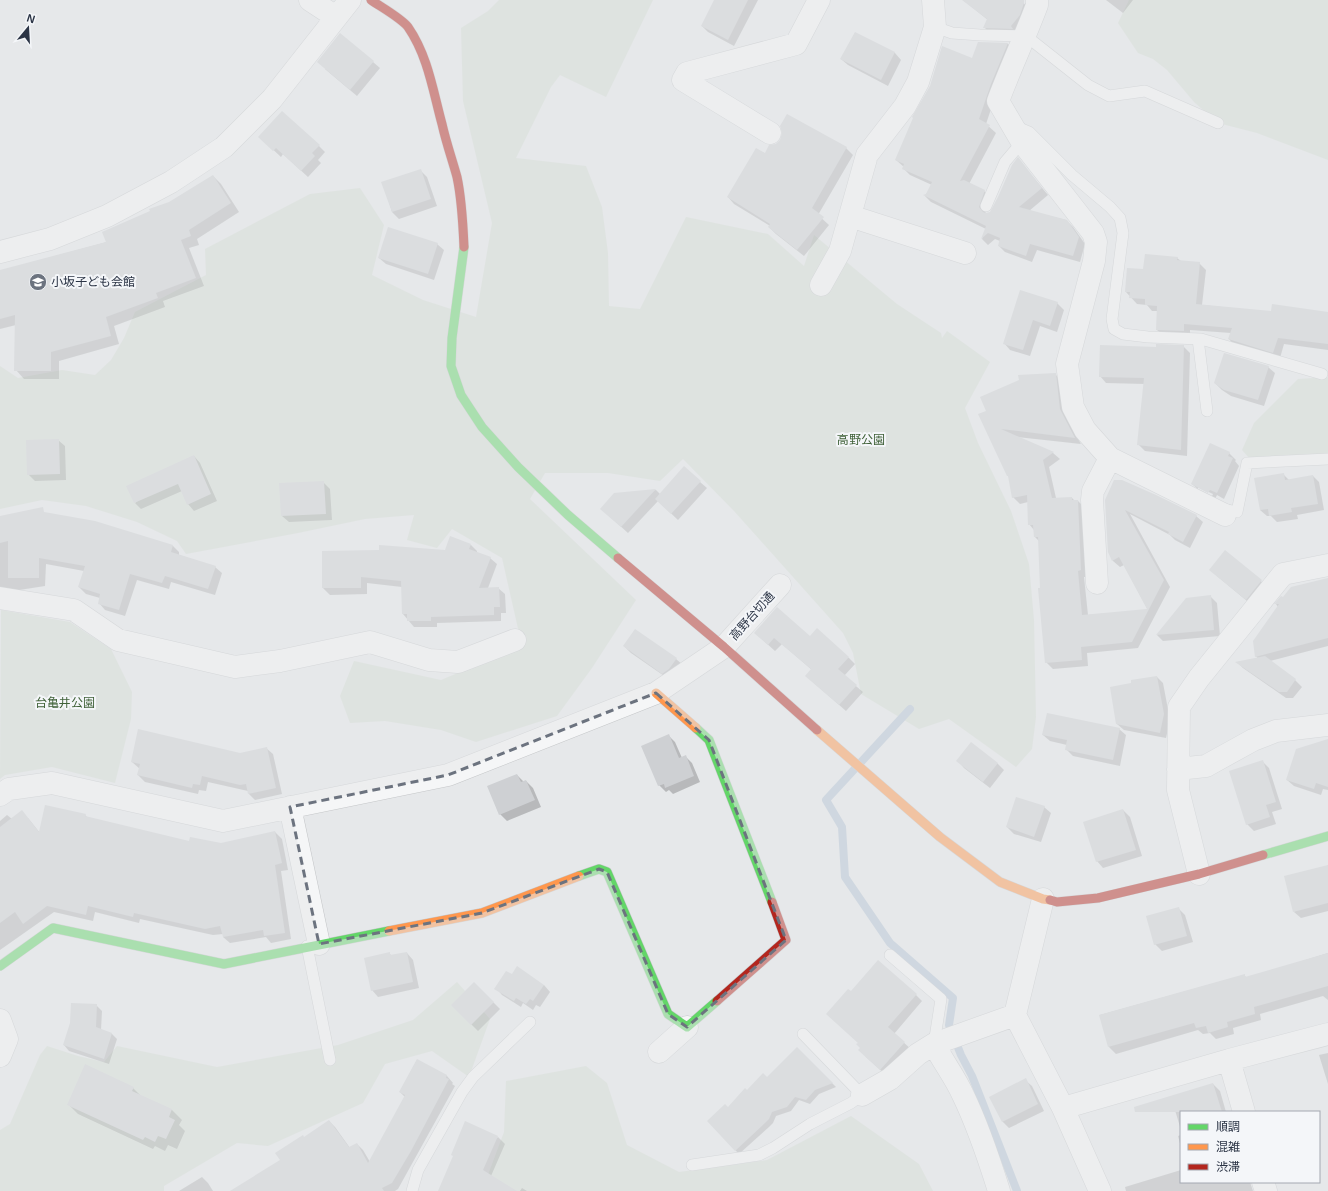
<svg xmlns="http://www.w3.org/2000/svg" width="1328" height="1191" viewBox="0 0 1328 1191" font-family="Arial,'Noto Sans JP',sans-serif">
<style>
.green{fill:#d6ded6}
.shadow{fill:#0003;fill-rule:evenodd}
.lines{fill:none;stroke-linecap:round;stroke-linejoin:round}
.stream{stroke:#b4c4d5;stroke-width:8}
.building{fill:#ced0d3}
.lane-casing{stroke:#c4c6c8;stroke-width:12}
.street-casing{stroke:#c4c6c8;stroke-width:23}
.fast-casing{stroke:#c4c6c8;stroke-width:10}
.slow-casing{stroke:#c4c6c8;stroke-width:10}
.jam-casing{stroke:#c4c6c8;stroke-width:10}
.lane{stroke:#f5f6f7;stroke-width:11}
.street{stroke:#f5f6f7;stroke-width:22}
.fast{stroke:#63d668;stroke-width:9}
.slow{stroke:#ff974d;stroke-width:9}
.jam{stroke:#b3261e;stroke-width:9}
.marked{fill:none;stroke:#6c737f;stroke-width:3;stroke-dasharray:8 5;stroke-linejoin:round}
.labels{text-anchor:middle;stroke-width:4;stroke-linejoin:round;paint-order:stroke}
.poi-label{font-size:12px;fill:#2b3445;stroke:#f4f6f9;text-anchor:start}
.park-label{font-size:12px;fill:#3f6138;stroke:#f4f6f9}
.street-label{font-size:12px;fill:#2b3445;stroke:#f4f6f9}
</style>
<rect width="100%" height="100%" fill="#e6e8ea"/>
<path class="green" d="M 499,0 L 653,0 L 606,97 L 560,75 L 551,87 L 516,158 L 586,166 L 602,207 L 608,253 L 609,306 L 640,309 L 686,217 L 768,234 L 804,266 L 814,235 L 897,304 L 941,333 L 942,338 L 947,331 L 990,362 L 965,408 L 978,443 L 1011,511 L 1029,564 L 1034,620 L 1036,717 L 1032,749 L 1016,767 L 949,719 L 919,729 L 861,694 L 853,653 L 843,633 L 734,511 L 683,459 L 660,481 L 608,473 L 545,473 L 530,499 L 636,600 L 592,668 L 557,716 L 476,742 L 441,730 L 385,721 L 350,723 L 340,696 L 354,661 L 441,680 L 522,646 L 502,558 L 452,529 L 437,548 L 407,540 L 414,515 L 365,519 L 298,533 L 186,554 L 177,541 L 137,522 L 86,506 L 42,500 L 0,509 L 0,366 L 18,378 L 62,370 L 95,375 L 111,360 L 124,338 L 135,312 L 206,275 L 205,249 L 310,194 L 360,188 L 384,225 L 372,275 L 423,300 L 476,317 L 492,223 L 463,101 L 461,28 L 488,11 Z
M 1129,0 L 1328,0 L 1328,160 L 1257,133 L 1218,123 L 1194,102 L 1167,70 L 1153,59 L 1138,53 L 1118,23 Z
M 1328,377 L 1328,460 L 1258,468 L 1242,450 L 1254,423 L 1298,379 Z
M 1,610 L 70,622 L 111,649 L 132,692 L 131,719 L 115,783 L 52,767 L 5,775 L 0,779 Z
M 457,982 L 490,1019 L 469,1077 L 432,1051 L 385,1064 L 363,1103 L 268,1146 L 237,1143 L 164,1186 L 164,1191 L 0,1191 L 0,1130 L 10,1124 L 40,1055 L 47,1046 L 78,1056 L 104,1062 L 117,1046 L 217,1067 L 338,1045 L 413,1020 Z
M 586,1066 L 607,1083 L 627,1145 L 679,1172 L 767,1160 L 851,1116 L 919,1164 L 933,1191 L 482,1191 L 504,1132 L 506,1081 Z"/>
<path class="shadow" d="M 715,0 L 758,0 L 734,46 L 708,32 L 702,26 Z
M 963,0 L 1020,0 L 1031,10 L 1017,34 L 991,34 L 985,28 L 988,20 Z
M 1106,0 L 1133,0 L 1123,13 Z
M 855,33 L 895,53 L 901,60 L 888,86 L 848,65 L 841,59 Z
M 979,43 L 1008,44 L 1014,50 L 997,91 L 986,124 L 996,133 L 969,184 L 984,191 L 991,198 L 985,214 L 991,213 L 1018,159 L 1048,195 L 1029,211 L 1066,220 L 1073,227 L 1085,244 L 1080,262 L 1037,250 L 1032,262 L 1005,252 L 999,246 L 1000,241 L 995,239 L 988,245 L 982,239 L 986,229 L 931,202 L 925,196 L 932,185 L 910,175 L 904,169 L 904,167 L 896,160 L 973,59 Z
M 373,62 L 380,68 L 357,96 L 325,69 Z
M 784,133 L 846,148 L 853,155 L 818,215 L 829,225 L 804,256 L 776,234 L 769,227 L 770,226 L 734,204 L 728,197 L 765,154 L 781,140 Z
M 266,143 L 319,146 L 325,152 L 318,160 L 321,163 L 308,177 L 283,154 L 281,157 Z
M 420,170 L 427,177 L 437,206 L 399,219 L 392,212 L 383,183 Z
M 213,176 L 221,184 L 239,212 L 197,239 L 199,245 L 189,248 L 204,286 L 163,301 L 165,307 L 114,326 L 119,344 L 59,361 L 59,379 L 24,379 L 16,370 L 16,325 L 0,329 L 0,271 L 107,242 Z
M 437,244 L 444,250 L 434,280 L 386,264 L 379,258 Z
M 1177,258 L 1181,261 L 1199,263 L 1206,270 L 1202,305 L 1272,312 L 1328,313 L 1328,350 L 1284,344 L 1280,358 L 1235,346 L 1229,339 L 1231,333 L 1190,330 L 1190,337 L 1164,336 L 1157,330 L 1158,311 L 1152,311 L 1147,305 L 1137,304 L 1126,292 L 1144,270 Z
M 1021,291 L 1057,303 L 1064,310 L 1057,332 L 1040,326 L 1030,356 L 1010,350 L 1004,343 Z
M 1183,346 L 1190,353 L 1187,456 L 1145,451 L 1138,444 L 1145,384 L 1106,383 L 1100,376 L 1157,348 Z
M 1268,367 L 1275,373 L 1264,406 L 1231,396 L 1222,390 L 1215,383 Z
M 1055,374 L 1062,381 L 1066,417 L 1081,444 L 1017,437 L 1053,453 L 1060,459 L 1049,467 L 1056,498 L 1072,498 L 1075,501 L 1078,501 L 1084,507 L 1087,577 L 1084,577 L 1088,615 L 1148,610 L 1124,565 L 1120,567 L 1113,561 L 1109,552 L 1106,501 L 1196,516 L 1203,522 L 1190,548 L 1175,540 L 1170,535 L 1130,514 L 1170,587 L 1138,648 L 1087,653 L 1088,666 L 1053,669 L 1046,662 L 1040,542 L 1035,537 L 1034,530 L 1029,524 L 1028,502 L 1020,504 L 1013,497 L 1009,477 L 980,415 Z
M 58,440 L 65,446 L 66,480 L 35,481 L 28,474 Z
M 1229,453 L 1236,460 L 1235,461 L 1239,466 L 1224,499 L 1217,495 L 1215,499 L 1199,490 L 1192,484 ZM 1198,487 L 1213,494 L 1212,496 L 1198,489 Z
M 194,456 L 200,463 L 217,501 L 194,511 L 188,504 L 182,491 L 141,509 L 135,503 Z
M 1283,474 L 1289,480 L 1313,476 L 1319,482 L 1324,510 L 1297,515 L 1298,519 L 1277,522 L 1271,516 L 1267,516 L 1260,510 Z
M 323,482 L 330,489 L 332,520 L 289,522 L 282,516 Z
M 700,482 L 707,488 L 678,520 L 658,501 L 628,533 L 608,515 L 615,494 L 656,490 L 660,494 Z
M 95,522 L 173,546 L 179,552 L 179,555 L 215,567 L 222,573 L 215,595 L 171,582 L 169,589 L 137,580 L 125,616 L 105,610 L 99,603 L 100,598 L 86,594 L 79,587 L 84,571 L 46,564 L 45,586 L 0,593 L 0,528 Z
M 471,545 L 477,551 L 477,553 L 490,558 L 497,564 L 488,588 L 498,588 L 505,594 L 506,613 L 501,613 L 501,621 L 437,623 L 437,627 L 414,627 L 403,614 L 402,587 L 367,583 L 367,594 L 330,595 L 323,588 L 446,551 Z
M 1225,552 L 1268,587 L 1253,606 L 1217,576 Z
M 1328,580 L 1328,646 L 1270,661 L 1295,680 L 1302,687 L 1293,698 L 1286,698 L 1243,668 L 1237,662 L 1258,659 L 1256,656 L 1278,607 L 1276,604 L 1282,597 L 1284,599 Z
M 1210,596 L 1217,603 L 1220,636 L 1163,641 L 1157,635 L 1187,599 Z
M 755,633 L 810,638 L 849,658 L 855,664 L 844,676 L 863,692 L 846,711 L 813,682 L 812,670 L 782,644 L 775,651 Z
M 624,646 L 676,659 L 683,665 L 670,680 L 631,653 Z
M 1157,677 L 1163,683 L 1170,720 L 1166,738 L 1124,730 L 1117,724 L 1132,684 Z
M 1119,729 L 1126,735 L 1120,766 L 1073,756 L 1066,749 L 1067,745 L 1050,741 L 1043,735 Z
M 669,736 L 675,742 L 682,758 L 685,756 L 692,763 L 700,782 L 673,794 L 669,790 L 666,792 L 659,785 Z
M 1328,746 L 1328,790 L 1323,789 L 1321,795 L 1294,786 L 1287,780 Z
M 266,748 L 273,754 L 282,794 L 255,800 L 249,794 L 248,791 L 208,782 L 206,791 L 199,790 L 198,794 L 145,782 L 138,775 L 140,769 L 132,762 L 240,754 Z
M 958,761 L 997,763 L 1004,770 L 990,788 L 964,768 Z
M 1262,761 L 1269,768 L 1282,809 L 1272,812 L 1276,824 L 1254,831 L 1247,824 Z
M 517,775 L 524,782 L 526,781 L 533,788 L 541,807 L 507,821 L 500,814 Z
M 1044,807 L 1051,813 L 1041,842 L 1014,834 L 1007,827 Z
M 1123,810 L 1130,817 L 1142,856 L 1103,868 L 1097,861 Z
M 7,815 L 12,819 L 28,818 L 40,833 L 85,815 L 88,818 L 190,842 L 221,844 L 275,832 L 282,839 L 288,870 L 281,871 L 291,939 L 271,943 L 266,937 L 230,943 L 223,937 L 223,934 L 213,935 L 140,919 L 139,923 L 95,912 L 93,921 L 54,912 L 0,950 L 0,821 Z
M 1328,865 L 1328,911 L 1301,918 L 1294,912 Z
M 1178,908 L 1185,915 L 1193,942 L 1162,951 L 1155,944 Z
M 389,953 L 392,956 L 407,953 L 413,960 L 419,988 L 378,997 L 372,990 Z
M 1328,953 L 1328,1000 L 1323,996 L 1260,1014 L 1261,1020 L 1233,1028 L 1234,1034 L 1216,1039 L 1210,1033 L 1203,1034 L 1198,1030 L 1116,1054 L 1109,1047 L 1100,1015 L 1244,975 L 1247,978 Z
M 474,983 L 500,1009 L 478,1031 L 452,1005 Z
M 544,985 L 550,992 L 540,1007 L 536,1005 L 533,1010 L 523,1003 L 521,1007 L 502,995 L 496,988 Z
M 851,993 L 916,995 L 922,1001 L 894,1034 L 911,1049 L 887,1076 L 866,1057 L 859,1043 L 827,1014 Z
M 96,1005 L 102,1011 L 101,1030 L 112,1034 L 117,1039 L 109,1064 L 69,1051 L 64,1045 Z
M 797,1048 L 836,1087 L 819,1094 L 810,1104 L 799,1100 L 791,1111 L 776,1116 L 773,1123 L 769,1127 L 739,1154 L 708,1121 L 728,1109 L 748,1091 L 767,1079 Z
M 1328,1053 L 1328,1084 L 1319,1055 Z
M 417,1060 L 447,1076 L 453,1083 L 452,1084 L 455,1086 L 398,1189 L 395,1191 L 251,1191 L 305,1138 L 329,1121 L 335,1127 L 350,1148 L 357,1144 L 363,1150 L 370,1162 L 405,1097 L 400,1092 Z
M 1025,1080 L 1032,1086 L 1044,1111 L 1009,1128 L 1002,1121 Z
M 1213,1084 L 1220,1091 L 1226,1112 L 1181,1112 L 1181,1130 L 1171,1097 Z
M 133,1088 L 141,1096 L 172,1110 L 182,1120 L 179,1125 L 185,1131 L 177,1149 L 168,1145 L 165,1151 L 155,1146 L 153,1149 L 78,1114 L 68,1104 Z
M 1181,1135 L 1181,1147 L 1178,1136 Z
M 498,1137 L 505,1144 L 491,1176 L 515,1191 L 440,1191 Z
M 1181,1170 L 1181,1182 L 1250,1182 L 1253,1191 L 1126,1191 L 1125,1187 Z
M 202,1177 L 208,1183 L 213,1191 L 179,1191 Z
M 522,1188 L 527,1191 L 520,1191 Z"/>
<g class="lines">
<path class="stream" d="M 910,709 L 826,800 L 842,827 L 845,877 L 890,943 L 953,998 L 949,1025 L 961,1055 L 972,1076 L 1017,1191"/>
</g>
<path class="building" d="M 714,0 L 748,0 L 728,40 L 701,26 Z
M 962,0 L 1024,0 L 1024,3 L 1020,15 L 1011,26 L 1013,29 L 983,28 L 987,19 Z
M 855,32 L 895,52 L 881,80 L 840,59 Z
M 340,33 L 374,61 L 350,90 L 317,62 Z
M 978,42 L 1008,43 L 991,84 L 979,119 L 990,125 L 960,181 L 964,180 L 985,190 L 979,207 L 983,212 L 986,213 L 990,212 L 998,197 L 1012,165 L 1018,157 L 1042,188 L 1019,207 L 1067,220 L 1079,237 L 1073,256 L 1030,244 L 1026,256 L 998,246 L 1000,238 L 988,233 L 981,239 L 986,226 L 923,195 L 926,194 L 932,182 L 902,169 L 904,164 L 895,160 L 913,118 L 912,117 L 930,86 L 942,46 L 972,58 Z
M 282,111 L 320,145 L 312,153 L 315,156 L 301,171 L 276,148 L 273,151 L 258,137 Z
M 787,114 L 847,147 L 812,208 L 824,217 L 797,250 L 768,227 L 770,224 L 727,197 L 756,148 L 765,153 L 769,145 L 776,144 L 780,140 L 782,133 L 780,126 Z
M 421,169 L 431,199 L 392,212 L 381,182 Z
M 213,175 L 231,203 L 189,230 L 191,236 L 181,240 L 196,278 L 156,293 L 158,298 L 106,317 L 111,336 L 51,352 L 51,371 L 14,371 L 15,315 L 0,319 L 0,270 L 106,242 L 102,232 L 150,211 L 149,209 L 169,202 Z
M 388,227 L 438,243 L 428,274 L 378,258 Z
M 1145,254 L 1178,257 L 1177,260 L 1200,262 L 1196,304 L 1271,311 L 1272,304 L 1328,312 L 1328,344 L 1278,338 L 1273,353 L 1228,339 L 1232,328 L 1184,324 L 1184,331 L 1156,330 L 1157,306 L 1145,305 L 1145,299 L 1129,298 L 1130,292 L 1125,292 L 1127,268 L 1143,269 Z
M 1020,290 L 1058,302 L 1050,326 L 1033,320 L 1023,350 L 1003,344 Z
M 1156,344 L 1184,345 L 1181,450 L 1137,445 L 1144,378 L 1099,377 L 1100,345 L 1156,347 Z
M 1224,353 L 1269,366 L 1258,400 L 1224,390 L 1214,383 Z
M 1056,373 L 1060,409 L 1075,438 L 1001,429 L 1054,452 L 1043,460 L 1052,498 L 1072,497 L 1072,500 L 1078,500 L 1081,570 L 1078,571 L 1082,615 L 1147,609 L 1119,557 L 1112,561 L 1108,552 L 1105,500 L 1114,480 L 1122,480 L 1156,495 L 1197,515 L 1183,542 L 1168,534 L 1169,532 L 1125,510 L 1164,580 L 1132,642 L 1081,647 L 1082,660 L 1045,663 L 1038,588 L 1040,588 L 1038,537 L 1034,537 L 1033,525 L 1028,525 L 1027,495 L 1012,498 L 1008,476 L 1007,476 L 978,414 L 986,411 L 980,397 L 1019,380 L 1018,375 Z
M 59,439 L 60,474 L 27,475 L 26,440 Z
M 1210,443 L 1230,452 L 1228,456 L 1233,458 L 1217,493 L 1210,490 L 1208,493 L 1191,484 Z
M 194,455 L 211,494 L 187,505 L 178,484 L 134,503 L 126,486 Z
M 684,466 L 701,481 L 671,514 L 655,499 Z
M 1284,473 L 1285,480 L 1313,475 L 1318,504 L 1291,508 L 1292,512 L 1269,516 L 1268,509 L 1260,510 L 1254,478 Z
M 324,481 L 326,514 L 281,516 L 279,483 Z
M 656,489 L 621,527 L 600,509 L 614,493 Z
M 43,507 L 44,512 L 95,521 L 173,545 L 171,552 L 216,566 L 208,589 L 165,576 L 162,583 L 130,574 L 119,610 L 98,604 L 100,594 L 78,587 L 85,566 L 39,558 L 39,578 L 8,578 L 8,541 L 0,543 L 0,516 Z
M 450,536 L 471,544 L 469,549 L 491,557 L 479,588 L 499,587 L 500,607 L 494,607 L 494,615 L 431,617 L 431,621 L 407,621 L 407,614 L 402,614 L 401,581 L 361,577 L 361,588 L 322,588 L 322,551 L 379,550 L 379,545 L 445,550 Z
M 1225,550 L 1262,580 L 1246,600 L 1209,570 Z
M 1328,578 L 1328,638 L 1255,657 L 1253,641 L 1279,604 L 1274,604 L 1281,596 L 1283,597 L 1291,587 Z
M 1211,595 L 1214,630 L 1156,635 L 1186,598 Z
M 777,607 L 810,636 L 817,628 L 849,657 L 838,669 L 857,685 L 839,705 L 805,676 L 811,669 L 774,638 L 768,645 L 754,633 Z
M 635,629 L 677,658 L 669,669 L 662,674 L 623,646 Z
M 1265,656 L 1296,679 L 1287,692 L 1279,692 L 1235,662 Z
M 1157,676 L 1164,714 L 1160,733 L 1116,724 L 1110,687 L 1131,683 L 1131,680 Z
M 1047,713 L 1120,728 L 1113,760 L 1065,750 L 1067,740 L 1042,735 Z
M 138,729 L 240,753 L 267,747 L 276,788 L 248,794 L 246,784 L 240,785 L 202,776 L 200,785 L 193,784 L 192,788 L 137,775 L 140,764 L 131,762 Z
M 669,734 L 679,758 L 686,755 L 694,776 L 665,788 L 664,784 L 658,786 L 641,746 Z
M 1328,739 L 1328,787 L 1316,783 L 1314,789 L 1286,780 L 1296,749 Z
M 971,742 L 998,763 L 983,782 L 956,761 Z
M 1263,760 L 1276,802 L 1266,805 L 1270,817 L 1246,825 L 1229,771 Z
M 517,774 L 521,782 L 526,780 L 535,800 L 499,815 L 487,786 Z
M 1016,797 L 1045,806 L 1034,837 L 1006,827 Z
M 45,805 L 86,814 L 85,816 L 189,841 L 190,837 L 221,843 L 275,831 L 282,863 L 275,865 L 285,933 L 264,936 L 263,930 L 223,937 L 220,926 L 205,929 L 134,913 L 133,917 L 88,906 L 86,915 L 47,906 L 23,924 L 15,912 L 0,923 L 0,827 L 22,810 L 39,832 Z
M 1123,809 L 1136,850 L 1096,862 L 1083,822 Z
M 1328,865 L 1328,903 L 1293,912 L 1284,876 Z
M 1179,907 L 1187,936 L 1154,945 L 1146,916 Z
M 390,952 L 390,955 L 407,952 L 413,982 L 371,991 L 364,958 Z
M 1328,953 L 1328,986 L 1254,1007 L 1255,1014 L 1227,1022 L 1228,1027 L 1208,1033 L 1206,1026 L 1196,1028 L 1194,1023 L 1108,1047 L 1099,1015 L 1245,974 L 1245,977 Z
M 878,960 L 917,994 L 888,1027 L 905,1042 L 880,1070 L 858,1050 L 860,1048 L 856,1044 L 858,1043 L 826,1014 L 848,989 L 851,991 Z
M 517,966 L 544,985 L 533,1001 L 530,999 L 526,1004 L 516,998 L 514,1001 L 494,989 L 506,971 L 512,974 Z
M 474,982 L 494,1002 L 471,1025 L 451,1005 Z
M 71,1003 L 97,1004 L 96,1027 L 112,1033 L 104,1059 L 63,1045 L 70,1023 Z
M 797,1047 L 833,1083 L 815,1090 L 806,1100 L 795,1097 L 787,1107 L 772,1112 L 769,1119 L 765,1123 L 735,1151 L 707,1121 L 725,1104 L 728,1107 L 745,1088 L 747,1090 L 763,1073 L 767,1077 Z
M 417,1059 L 447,1075 L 446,1078 L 449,1079 L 411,1151 L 392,1183 L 382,1188 L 384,1191 L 230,1191 L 280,1160 L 275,1153 L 303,1135 L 304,1137 L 329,1120 L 349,1147 L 357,1143 L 368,1163 L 405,1095 L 399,1092 Z
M 85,1064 L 134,1087 L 132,1091 L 172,1109 L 169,1117 L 175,1120 L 166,1139 L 158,1136 L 155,1142 L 145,1137 L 143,1140 L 67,1105 Z
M 1026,1078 L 1038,1104 L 1002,1122 L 989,1097 Z
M 1213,1083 L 1222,1112 L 1135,1112 L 1134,1107 Z
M 465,1121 L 498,1136 L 483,1170 L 517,1191 L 438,1191 L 453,1156 L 451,1155 Z"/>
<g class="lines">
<defs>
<path id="lane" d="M 935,27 L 952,33 L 980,35 L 1026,36 L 1088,85 L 1109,96 L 1145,91 L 1218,123
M 1017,127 L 1029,132 L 1072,175 L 1110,207 L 1120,218 L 1123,233 L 1112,319 L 1114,329 L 1123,334 L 1148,337 L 1201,339 L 1322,374
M 986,206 L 1005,162 L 1022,142
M 1198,339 L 1207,411
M 1225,515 L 1228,510 L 1237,512 L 1247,463 L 1328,459
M 307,946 L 330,1060
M 890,955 L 941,999 L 934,1044
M 692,1165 L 759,1155 L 773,1148 L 810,1124 L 851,1103 L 862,1095 L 803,1034
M 412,1191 L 418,1170 L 462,1092 L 473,1077 L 530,1022"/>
<path id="street" d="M 310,0 L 336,17
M 1037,0 L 1037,5 C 1025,37 1010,69 998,101 L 1022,142 L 1093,233 L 1096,242 L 1094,261 L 1067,364 L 1073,407 L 1085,430 L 1110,458 L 1225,515
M 770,133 L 683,80 L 687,73 L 796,44 L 819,0
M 850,216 L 965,253
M 0,252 L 50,239 L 107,216 L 171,182 L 224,147 L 272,99 L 350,0
M 821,285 L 840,251 L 867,155 L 905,106 L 918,82 L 935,27 L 933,0
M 1097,583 L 1092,500 L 1093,491 L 1110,458
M 0,598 L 74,610 L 118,640 L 235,667 L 280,661 L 370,642 L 429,660 L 458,662 L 515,640
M 1178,769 L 1206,766 L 1253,740 L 1276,731 L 1328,725
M 0,795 L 9,789 L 52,783 L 223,821 L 448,775 L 656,693 L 724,647 L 780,585
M 290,807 L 319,944
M 1199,874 L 1178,790 L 1179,707 L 1199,678 L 1283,574 L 1328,565
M 1043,899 L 1015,1015 L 1063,1108 L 1100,1191
M 0,1020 L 7,1039 L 0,1056
M 934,1044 C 943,1062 955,1077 963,1095 C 978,1126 989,1159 999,1191
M 659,1052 L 687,1027
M 1229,1060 L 1244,1112
M 862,1095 L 890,1079 L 918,1054 L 934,1044 L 1015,1015
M 1063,1108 L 1229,1060 L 1328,1034
M 1263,1182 L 1266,1191"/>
<path id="fast" d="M 464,247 L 452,338 L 451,366 L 461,395 L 482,427 L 518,467 L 568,515 L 618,558
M 696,728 L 709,740 L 772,902
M 1263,855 L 1328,836
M 579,876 L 599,869 L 607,872 L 668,1014 L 687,1027 L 717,1001
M 0,966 L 53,928 L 224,964 L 389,931"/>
<path id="slow" d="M 656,693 L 696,728
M 817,730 L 940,837 L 1000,882 L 1043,899 L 1050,900
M 389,931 L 482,913 L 579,876"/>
<path id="jam" d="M 371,0 C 381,7 401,18 408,27 C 428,56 433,91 442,124 C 446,142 452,159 457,177 C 462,200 463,224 464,247
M 618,558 L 724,647 L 817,730
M 1050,900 L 1057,902 L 1098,898 L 1199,874 L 1263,855
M 717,1001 L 786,940 L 772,902"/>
</defs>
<use href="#lane" class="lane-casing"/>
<use href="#street" class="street-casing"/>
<use href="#fast" class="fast-casing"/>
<use href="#slow" class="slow-casing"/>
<use href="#jam" class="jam-casing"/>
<use href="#lane" class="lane"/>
<use href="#street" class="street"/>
<use href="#fast" class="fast"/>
<use href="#slow" class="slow"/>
<use href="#jam" class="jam"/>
</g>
<path d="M0 0H1328V1191H0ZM 656,693 L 709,740 L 786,940 L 687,1027 L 668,1014 L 607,872 L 599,869 L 482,913 L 319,944 L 290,807 L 448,775 Z" fill="#e6e8ea" fill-opacity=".55" fill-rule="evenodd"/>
<path class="marked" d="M 656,693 L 709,740 L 786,940 L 687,1027 L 668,1014 L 607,872 L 599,869 L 482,913 L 319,944 L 290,807 L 448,775 Z"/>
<defs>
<symbol id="school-disc" viewBox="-11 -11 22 22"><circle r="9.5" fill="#6c737f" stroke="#f4f6f9"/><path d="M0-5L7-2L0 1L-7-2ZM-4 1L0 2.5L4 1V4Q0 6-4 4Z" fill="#fff"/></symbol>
</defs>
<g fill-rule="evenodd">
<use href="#school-disc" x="28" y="272" width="20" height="20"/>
</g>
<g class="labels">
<g class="poi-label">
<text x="51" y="286">小坂子ども会館</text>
</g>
<g class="park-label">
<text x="861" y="444">高野公園</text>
<text x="65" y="707">台亀井公園</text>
</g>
<g class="street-label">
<text transform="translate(752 616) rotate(-48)" y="4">高野台切通</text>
</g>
</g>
<rect x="1180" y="1111" width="140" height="72" fill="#f4f6f9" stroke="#a4a8b1"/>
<rect x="1188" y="1124" width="20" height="6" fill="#63d668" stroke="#a4a8b1"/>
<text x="1216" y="1131" font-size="12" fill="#2b3445">順調</text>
<rect x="1188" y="1144" width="20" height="6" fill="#ff974d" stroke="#a4a8b1"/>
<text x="1216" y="1151" font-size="12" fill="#2b3445">混雑</text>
<rect x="1188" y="1164" width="20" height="6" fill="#b3261e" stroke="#a4a8b1"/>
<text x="1216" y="1171" font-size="12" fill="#2b3445">渋滞</text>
<g transform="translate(28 28) rotate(18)" stroke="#f4f6f9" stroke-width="3" paint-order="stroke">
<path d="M0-3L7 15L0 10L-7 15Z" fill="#2b3445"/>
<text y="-6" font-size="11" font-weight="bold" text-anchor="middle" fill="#2b3445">N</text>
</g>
</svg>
